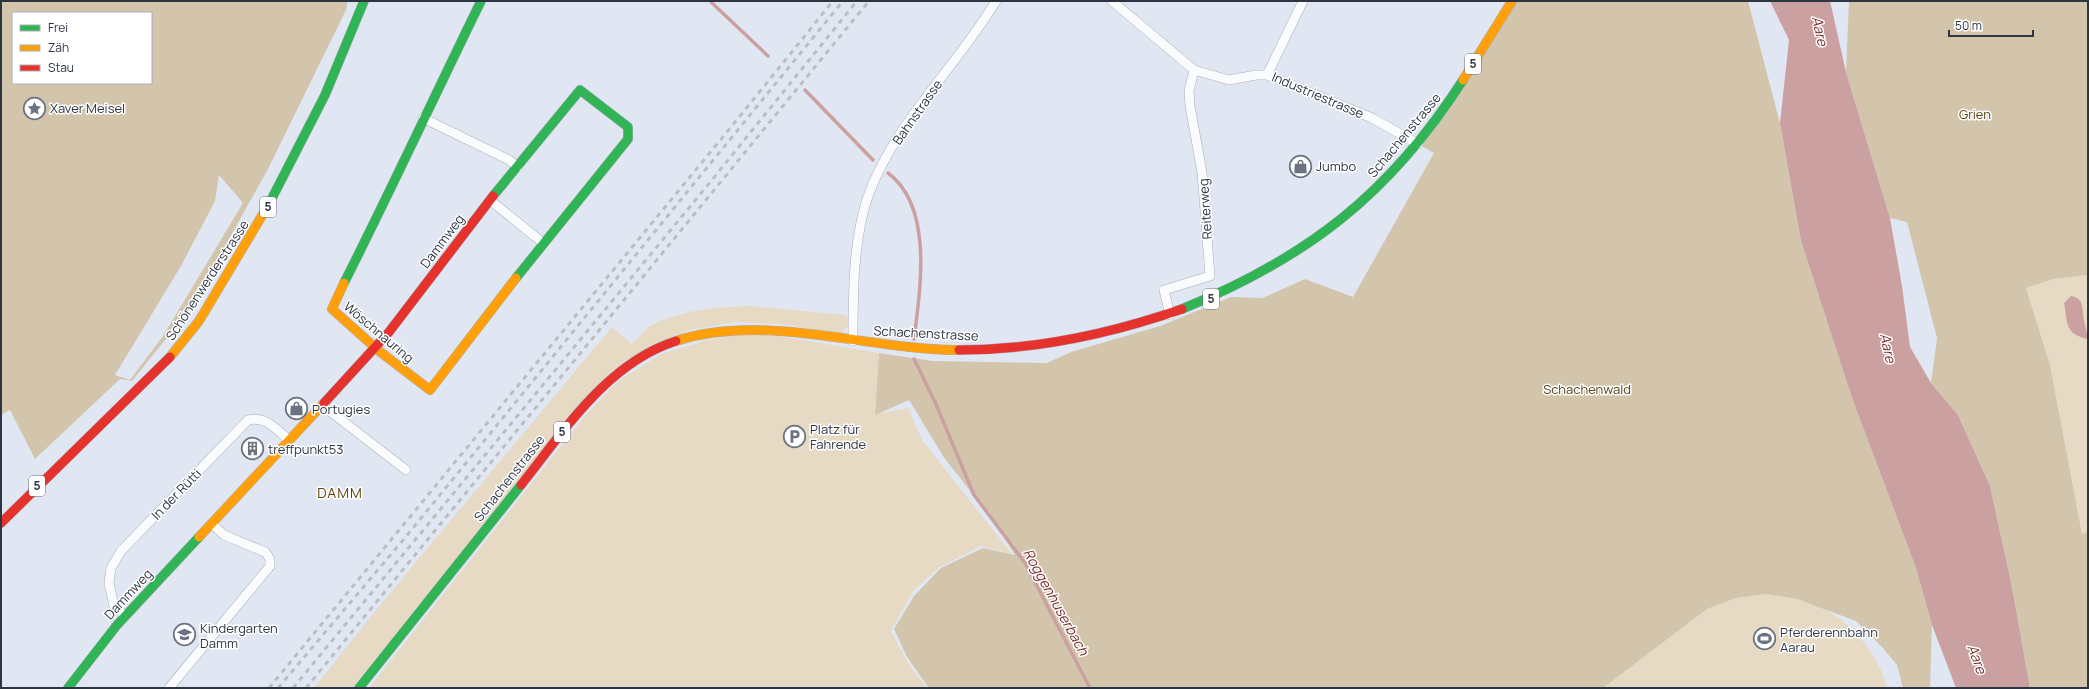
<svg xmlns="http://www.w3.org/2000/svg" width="2089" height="689" viewBox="0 0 2089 689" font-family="Manrope,sans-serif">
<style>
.green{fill:#e6dac4}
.forest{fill:#d3c5ac;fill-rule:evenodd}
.water{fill:#cba0a1}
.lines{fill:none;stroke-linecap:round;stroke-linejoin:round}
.stream{stroke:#cba0a1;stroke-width:3.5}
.street-casing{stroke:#a9afba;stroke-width:10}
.fast-casing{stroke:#a9afba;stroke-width:10}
.slow-casing{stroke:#a9afba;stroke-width:10}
.jam-casing{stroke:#a9afba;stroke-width:10}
.street{stroke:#fafbfd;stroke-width:9}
.fast{stroke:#30b455;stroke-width:9}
.slow{stroke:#ff9f0a;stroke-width:9}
.jam{stroke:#e5322d;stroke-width:9}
.rail{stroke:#bcbdc1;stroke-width:3;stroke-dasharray:5 5;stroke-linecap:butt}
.labels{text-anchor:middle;stroke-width:3;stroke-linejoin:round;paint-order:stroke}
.shield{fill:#fff;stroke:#6c717b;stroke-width:1}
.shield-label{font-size:12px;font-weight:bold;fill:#2d3442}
.street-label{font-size:13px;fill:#2d3442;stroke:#fff}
.poi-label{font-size:13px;fill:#2d3442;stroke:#fff;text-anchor:start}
.park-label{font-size:13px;fill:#574216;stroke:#fff}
.water-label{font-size:14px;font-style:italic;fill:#7c2d2c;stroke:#fff}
.neighbourhood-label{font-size:14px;letter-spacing:1px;fill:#5d4405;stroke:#fff}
</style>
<rect width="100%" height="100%" fill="#e1e7f2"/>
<path class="green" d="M 2088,275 L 2088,531 L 2082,534 L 2050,365 L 2026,288 L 2053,279 Z
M 751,306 L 846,315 L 849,319 L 848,326 L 841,333 L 779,324 L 736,322 L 689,330 L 624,361 L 352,688 L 314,688 L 376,610 L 612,327 L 632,344 C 640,336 647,326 658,322 C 687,309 720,307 751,306 Z
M 741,333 L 773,335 L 879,353 L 875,414 L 908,408 L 922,440 L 1012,554 L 981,546 L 940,567 L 913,591 L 891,631 L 908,663 L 927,688 L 369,688 L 584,417 L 617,382 L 661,354 L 704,341 Z
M 1766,594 C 1786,597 1808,600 1826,610 C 1854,625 1880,657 1887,688 L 1603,688 L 1707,609 L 1736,598 Z"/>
<path class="forest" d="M 1,1 L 348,1 L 346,10 L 268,169 L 190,309 L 132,381 L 120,379 L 35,459 L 10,410 L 1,415 ZM 13,13 L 151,13 L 151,83 L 13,83 ZM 219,175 L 243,203 L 163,336 L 130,380 L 115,375 L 181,266 L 215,201 Z
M 1512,1 L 1748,1 L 1780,123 L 1801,241 L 1852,398 L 1916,568 L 1932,625 L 1930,688 L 1903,688 L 1897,665 L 1882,647 L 1856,621 L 1797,599 L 1766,594 L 1736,598 L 1707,609 L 1603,688 L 929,688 L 907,657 L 894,629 L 914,596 L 941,568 L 983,548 L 1015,555 L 991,517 L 945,459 L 909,400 L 875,415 L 879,353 L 932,361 L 1047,363 L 1071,352 L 1160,326 L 1231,297 L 1263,298 L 1305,279 L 1353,297 L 1434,153 L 1418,144 Z
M 1849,1 L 2088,1 L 2088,275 L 2053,279 L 2026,288 L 2050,365 L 2082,534 L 2088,531 L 2088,688 L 2030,688 L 2011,582 L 1990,486 L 1958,415 L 1931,383 L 1937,338 L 1907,222 L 1890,218 L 1846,72 Z"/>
<path class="water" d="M 1770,1 L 1830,1 L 1846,72 L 1890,218 L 1902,286 L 1910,347 L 1931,383 L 1958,415 L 1990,486 L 2011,582 L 2030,688 L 1956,688 L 1932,625 L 1916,568 L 1852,398 L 1801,241 L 1780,123 L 1789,40 Z
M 2071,296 C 2085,298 2082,311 2084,320 C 2085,326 2087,333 2088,339 C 2064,334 2068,323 2064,303 Z"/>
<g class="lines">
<path class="stream" d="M 710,1 L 768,56
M 805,90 L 873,160
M 888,173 C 934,207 920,291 914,339
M 914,359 L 935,402 L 974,495 L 1025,563 L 1090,688"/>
<defs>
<path id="street" d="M 1112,1 L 1194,70 L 1229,80 L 1256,75 L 1267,75
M 1303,1 L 1267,75 L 1372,118 L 1418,144
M 423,118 L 509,160 L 518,167
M 490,200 L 543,243
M 1170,315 L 1164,290 L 1210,276 L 1202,172 L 1190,106 L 1189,91 L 1194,70
M 853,341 C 853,295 853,243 867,199 C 893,124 956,68 996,1
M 322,405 L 406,470
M 125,616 L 114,606 L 109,583 L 111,568 L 121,551 L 248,420 C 266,416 276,429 289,440
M 169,688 L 270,566 L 270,559 L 265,552 L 224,535 L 212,524"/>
<path id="fast" d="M 493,196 L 580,90 L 628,127 L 628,139 L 516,278
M 269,204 L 325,95 L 364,1
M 344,283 C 391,190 435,95 481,1
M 1182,309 C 1307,258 1390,194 1463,80
M 68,688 L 117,625 L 199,537
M 359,688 L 521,485"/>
<path id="slow" d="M 1463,80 L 1512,1
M 344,283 L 332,309 L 379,351 L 430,390 L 516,278
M 676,341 C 766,312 867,350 959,350
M 170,357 L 199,321 L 269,204
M 199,537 L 324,403"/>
<path id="jam" d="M 959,350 C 1035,350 1110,334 1182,309
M 324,403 L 389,332 L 493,196
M 521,485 C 564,431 607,363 676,341
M 1,523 L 170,357"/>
</defs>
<use href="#street" class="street-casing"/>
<use href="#fast" class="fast-casing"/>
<use href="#slow" class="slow-casing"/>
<use href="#jam" class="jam-casing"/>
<use href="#street" class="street"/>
<use href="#fast" class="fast"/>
<use href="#slow" class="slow"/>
<use href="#jam" class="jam"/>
<path class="rail" d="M 269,688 L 736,121 L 833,1
M 278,688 L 404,539 L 843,1
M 293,688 L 707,186 L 857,1
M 306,688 L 869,1"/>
</g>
<defs>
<symbol id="sight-ring" viewBox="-11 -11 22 22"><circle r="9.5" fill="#fff" stroke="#6c7380" stroke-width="1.5"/><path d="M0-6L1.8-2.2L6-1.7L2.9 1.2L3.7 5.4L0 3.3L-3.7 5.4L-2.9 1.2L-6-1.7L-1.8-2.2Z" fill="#6c7380"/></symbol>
<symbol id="shop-ring" viewBox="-11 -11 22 22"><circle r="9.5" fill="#fff" stroke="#6c7380" stroke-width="1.5"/><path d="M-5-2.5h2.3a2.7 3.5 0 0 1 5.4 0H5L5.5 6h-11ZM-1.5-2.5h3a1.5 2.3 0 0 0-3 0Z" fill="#6c7380"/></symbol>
<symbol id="parking-ring" viewBox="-11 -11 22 22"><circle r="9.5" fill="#fff" stroke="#6c7380" stroke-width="1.5"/><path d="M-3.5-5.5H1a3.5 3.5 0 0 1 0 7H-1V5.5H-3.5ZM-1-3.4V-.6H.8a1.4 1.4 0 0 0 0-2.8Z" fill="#6c7380"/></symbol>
<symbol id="building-ring" viewBox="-11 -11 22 22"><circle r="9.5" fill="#fff" stroke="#6c7380" stroke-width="1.5"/><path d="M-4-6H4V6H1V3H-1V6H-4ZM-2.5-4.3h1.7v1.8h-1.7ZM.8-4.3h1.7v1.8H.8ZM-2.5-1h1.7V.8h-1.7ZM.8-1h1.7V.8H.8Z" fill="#6c7380"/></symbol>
<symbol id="school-ring" viewBox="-11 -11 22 22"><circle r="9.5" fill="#fff" stroke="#6c7380" stroke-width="1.5"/><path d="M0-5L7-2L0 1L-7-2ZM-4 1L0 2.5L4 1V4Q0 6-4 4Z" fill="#6c7380"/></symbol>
<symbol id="stadium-ring" viewBox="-11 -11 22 22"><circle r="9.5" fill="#fff" stroke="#6c7380" stroke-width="1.5"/><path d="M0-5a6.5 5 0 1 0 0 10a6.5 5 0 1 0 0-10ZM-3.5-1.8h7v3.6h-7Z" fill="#6c7380"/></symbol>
</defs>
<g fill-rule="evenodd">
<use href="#sight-ring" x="22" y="96" width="25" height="25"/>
<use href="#shop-ring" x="1288" y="154" width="25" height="25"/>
<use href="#shop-ring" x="284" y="396" width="25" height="25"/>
<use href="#parking-ring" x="782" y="424" width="25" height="25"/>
<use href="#building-ring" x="240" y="436" width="25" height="25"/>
<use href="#school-ring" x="172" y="622" width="25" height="25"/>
<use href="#stadium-ring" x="1752" y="626" width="25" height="25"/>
</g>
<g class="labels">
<g class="shield">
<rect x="1465" y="54" width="16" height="20" rx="3"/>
<rect x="260" y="197" width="16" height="20" rx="3"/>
<rect x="1203" y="289" width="16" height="20" rx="3"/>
<rect x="554" y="422" width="16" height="20" rx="3"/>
<rect x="29" y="476" width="16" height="20" rx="3"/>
</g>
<g class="shield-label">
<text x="1473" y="68">5</text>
<text x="268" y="211">5</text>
<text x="1211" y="303">5</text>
<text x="562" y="436">5</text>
<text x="37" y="490">5</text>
</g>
<g class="street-label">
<text transform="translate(1318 95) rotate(23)" y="5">Industriestrasse</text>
<text transform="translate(917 112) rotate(-55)" y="5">Bahnstrasse</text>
<text transform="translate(1404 135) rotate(-50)" y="5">Schachenstrasse</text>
<text transform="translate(1205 209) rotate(-94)" y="5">Reiterweg</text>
<text transform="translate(442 241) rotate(-53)" y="5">Dammweg</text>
<text transform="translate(207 280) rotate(-57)" y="5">Schönenwerderstrasse</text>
<text transform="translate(379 332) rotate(40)" y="5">Wöschnauring</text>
<text transform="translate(926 333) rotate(3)" y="5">Schachenstrasse</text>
<text transform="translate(509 478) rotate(-52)" y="5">Schachenstrasse</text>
<text transform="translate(176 494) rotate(-46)" y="5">In der Rütti</text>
<text transform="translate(128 594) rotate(-47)" y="5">Dammweg</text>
</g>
<g class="poi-label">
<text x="50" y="113">Xaver Meisel</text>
<text x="1316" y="171">Jumbo</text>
<text x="312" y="414">Portugies</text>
<text x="810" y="434">Platz für<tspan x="810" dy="15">Fahrende</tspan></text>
<text x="268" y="454">treffpunkt53</text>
<text x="200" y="633">Kindergarten<tspan x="200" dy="15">Damm</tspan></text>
<text x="1780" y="637">Pferderennbahn<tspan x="1780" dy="15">Aarau</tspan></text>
</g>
<g class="park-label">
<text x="1975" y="119">Grien</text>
<text x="1587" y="394">Schachenwald</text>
</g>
<g class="water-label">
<text transform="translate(1820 31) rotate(78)" y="5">Aare</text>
<text transform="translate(1888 348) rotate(78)" y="5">Aare</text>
<text transform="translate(1056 602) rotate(61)" y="5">Roggenhuserbach</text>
<text transform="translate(1977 659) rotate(70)" y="5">Aare</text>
</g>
<g class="neighbourhood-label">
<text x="340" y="498">DAMM</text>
</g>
</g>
<rect width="2089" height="689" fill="none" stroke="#2d3442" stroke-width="4"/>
<rect x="12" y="12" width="140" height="72" fill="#ffffff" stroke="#abaeb3"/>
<rect x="20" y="25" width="20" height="6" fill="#30b455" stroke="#abaeb3"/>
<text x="48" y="32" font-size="12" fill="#2d3442">Frei</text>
<rect x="20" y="45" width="20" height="6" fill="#ff9f0a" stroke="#abaeb3"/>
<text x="48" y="52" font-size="12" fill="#2d3442">Zäh</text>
<rect x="20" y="65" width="20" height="6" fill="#e5322d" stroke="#abaeb3"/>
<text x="48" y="72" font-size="12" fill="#2d3442">Stau</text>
<path d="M1949 30v6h84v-6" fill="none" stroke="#2d3442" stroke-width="2"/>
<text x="1955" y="30" font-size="12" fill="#2d3442" stroke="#ffffff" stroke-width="3" paint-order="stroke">50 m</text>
</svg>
